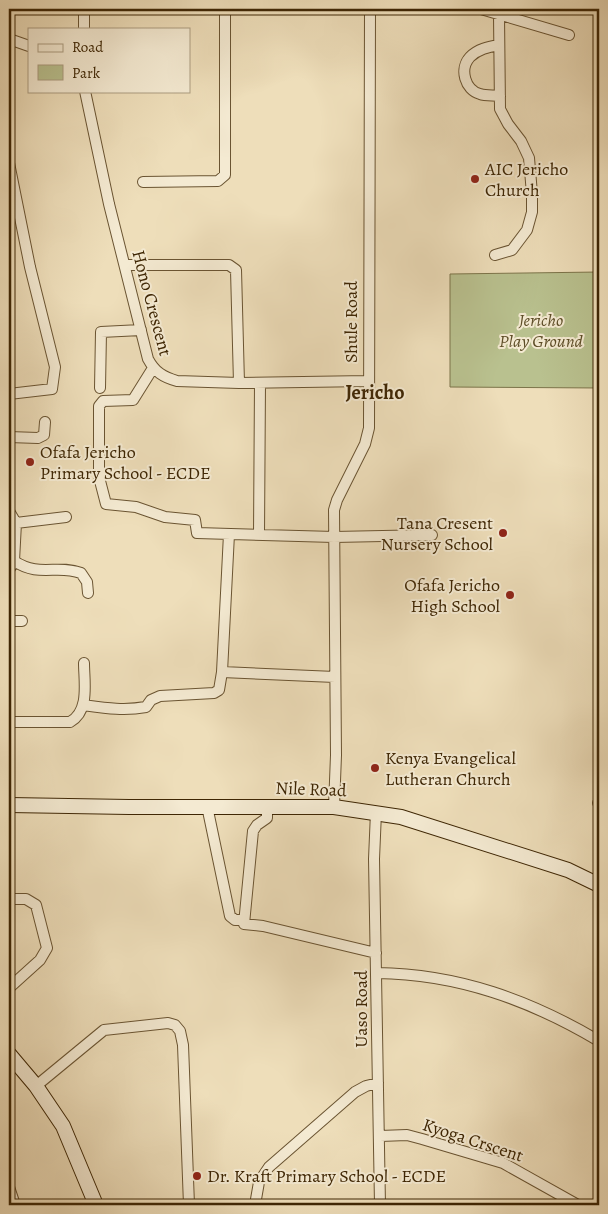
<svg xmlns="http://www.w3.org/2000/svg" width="608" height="1214" viewBox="0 0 608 1214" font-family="Alegreya,serif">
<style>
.green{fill:#b9c18f;stroke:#7c744a}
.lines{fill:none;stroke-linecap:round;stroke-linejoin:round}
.street-casing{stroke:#6a5432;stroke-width:12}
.secondary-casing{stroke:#3e2604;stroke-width:16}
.street{stroke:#f4ead2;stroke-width:10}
.secondary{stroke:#f4ead2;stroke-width:14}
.poi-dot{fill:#8f2418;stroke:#f4ead2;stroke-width:2}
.labels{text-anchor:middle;stroke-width:4;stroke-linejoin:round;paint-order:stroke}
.poi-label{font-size:18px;fill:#3e2604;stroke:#f4ead2;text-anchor:start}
.street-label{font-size:18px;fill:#3e2604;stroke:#f4ead2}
.park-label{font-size:18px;font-style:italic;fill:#5d4d27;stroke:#f4ead2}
.quarter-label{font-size:20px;font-weight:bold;fill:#3e2604;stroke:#f4ead2}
</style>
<rect width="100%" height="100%" fill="#eedeba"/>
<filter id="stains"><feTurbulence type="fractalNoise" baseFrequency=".004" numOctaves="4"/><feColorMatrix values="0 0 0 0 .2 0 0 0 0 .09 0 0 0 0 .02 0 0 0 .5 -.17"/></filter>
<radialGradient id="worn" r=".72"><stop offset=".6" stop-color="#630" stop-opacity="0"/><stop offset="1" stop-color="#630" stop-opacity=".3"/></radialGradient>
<path class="green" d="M 599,272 L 599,388 L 450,387 L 450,274 Z"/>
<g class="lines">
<defs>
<path id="street" d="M 84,9 L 84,29
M 481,9 L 569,35
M 9,39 L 29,46
M 499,45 C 488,47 478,49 470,57 C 459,69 465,90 480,94 C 486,96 494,95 500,96
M 85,91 L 109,204 L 148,359 C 155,372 163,377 177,381 L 239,383 L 368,381
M 9,163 L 30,267 L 55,367 L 52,389 L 9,394
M 143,182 L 218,181 L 225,175 L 225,9
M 495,255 L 512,250 L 527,230 L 532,212 L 532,194 L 529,158 L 521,141 L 508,124 L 500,109 L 499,15
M 125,265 L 229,265 L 236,270 L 239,383
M 153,368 L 133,400 L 103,401 L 99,406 L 99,477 L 106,504 L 136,507 L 165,517 L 195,520 L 197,533 L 334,537 L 432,535
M 100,388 L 101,332 L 141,330
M 9,437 L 38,438 L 44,435 L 45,422
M 9,511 L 16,523 L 14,561 L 9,570
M 16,523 L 66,517
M 259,535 L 260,383
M 14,561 C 40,578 56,564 81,573 L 87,582 L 88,593
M 9,621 L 22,621
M 222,672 L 335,677
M 83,705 C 105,708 124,711 146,707 L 151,700 L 160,696 L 214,693 L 219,690 L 222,672 L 229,534
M 9,722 L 70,722 C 90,711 84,682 84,663
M 598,803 L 599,804
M 207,806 L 230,916 L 235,920 L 244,920
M 267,806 L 267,818 L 257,825 L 253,831 L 244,924 L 263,926 L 376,953
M 334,807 L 336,755 L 334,510 L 337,500 L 365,444 L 369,428 L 370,9
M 376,812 L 374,859 L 380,1205
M 9,899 L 26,899 L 36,905 L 47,948 L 40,960 L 9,988
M 377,973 C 458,974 530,1000 599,1041
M 36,1086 L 104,1030 L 168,1023 L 175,1025 L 180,1031 L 183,1045 L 189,1205
M 380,1136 L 407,1135 L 422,1139 L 503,1163 L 578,1205
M 9,1187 L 15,1205
M 255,1205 L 259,1182 L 269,1167 L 355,1092 L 366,1086 L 378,1083"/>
<path id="secondary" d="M 9,805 L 129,807 L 334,807 L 401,817 L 568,870 L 599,885
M 9,1054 L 36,1086 L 63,1126 L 96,1205"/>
</defs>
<use href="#street" class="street-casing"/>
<use href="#secondary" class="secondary-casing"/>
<use href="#street" class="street"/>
<use href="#secondary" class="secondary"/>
</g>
<g class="poi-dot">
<circle cx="475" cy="179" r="5"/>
<circle cx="30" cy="462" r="5"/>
<circle cx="503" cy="533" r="5"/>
<circle cx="510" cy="595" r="5"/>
<circle cx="375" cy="768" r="5"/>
<circle cx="197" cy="1176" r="5"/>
</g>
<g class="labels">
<g class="poi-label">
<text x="485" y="175">AIC Jericho<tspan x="485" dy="21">Church</tspan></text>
<text x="40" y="458">Ofafa Jericho<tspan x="40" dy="21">Primary School - ECDE</tspan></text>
<text x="493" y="529" text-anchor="end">Tana Cresent<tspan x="493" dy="21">Nursery School</tspan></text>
<text x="500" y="591" text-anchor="end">Ofafa Jericho<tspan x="500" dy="21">High School</tspan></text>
<text x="385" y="764">Kenya Evangelical<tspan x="385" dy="21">Lutheran Church</tspan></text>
<text x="207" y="1182">Dr. Kraft Primary School - ECDE</text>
</g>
<g class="street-label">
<text transform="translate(152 303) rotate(75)" y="6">Hono Crescent</text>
<text transform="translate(351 322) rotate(-90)" y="6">Shule Road</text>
<text transform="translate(311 789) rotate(2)" y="6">Nile Road</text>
<text transform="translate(361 1009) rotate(-90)" y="6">Uaso Road</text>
<text transform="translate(473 1140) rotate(18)" y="6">Kyoga Crscent</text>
</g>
<g class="park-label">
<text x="541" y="326">Jericho<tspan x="541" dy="21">Play Ground</tspan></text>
</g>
<g class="quarter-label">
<text x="375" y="399">Jericho</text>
</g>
</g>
<rect width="608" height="1214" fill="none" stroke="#eedeba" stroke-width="30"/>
<rect x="10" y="10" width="588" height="1194" fill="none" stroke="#3e2604" stroke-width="2.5"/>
<rect x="15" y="15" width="578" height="1184" fill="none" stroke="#3e2604"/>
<rect x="28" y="28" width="162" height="65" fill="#f4ead2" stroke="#ab9c80"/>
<rect x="38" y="44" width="25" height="8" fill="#f4ead2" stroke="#ab9c80"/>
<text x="72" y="52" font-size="15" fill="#3e2604">Road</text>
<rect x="38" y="65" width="25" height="15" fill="#b9c18f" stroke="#ab9c80"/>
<text x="72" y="78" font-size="15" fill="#3e2604">Park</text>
<rect width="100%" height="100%" filter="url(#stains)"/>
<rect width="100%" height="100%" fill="url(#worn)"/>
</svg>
